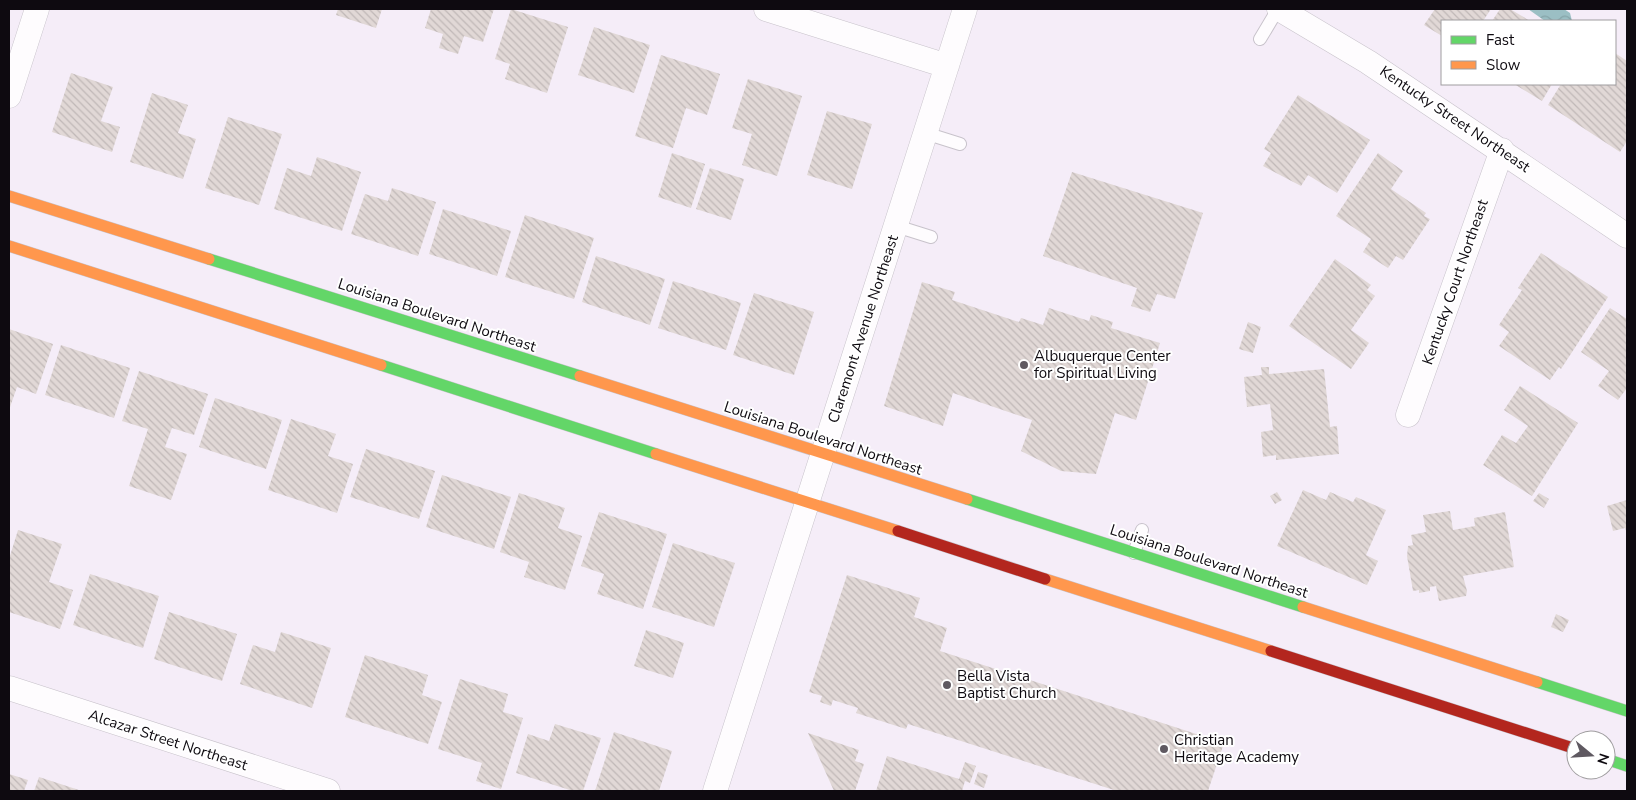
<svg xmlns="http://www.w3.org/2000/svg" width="1636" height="800" viewBox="0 0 1636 800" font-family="'Nunito Sans',sans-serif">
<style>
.water{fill:url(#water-waves)}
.building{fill:url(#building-back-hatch)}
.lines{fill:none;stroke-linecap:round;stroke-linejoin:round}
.lane-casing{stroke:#c8c3cb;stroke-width:14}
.street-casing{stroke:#c8c3cb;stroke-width:25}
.fast-casing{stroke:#c8c3cb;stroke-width:12}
.slow-casing{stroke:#c8c3cb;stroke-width:12}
.jam-casing{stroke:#c8c3cb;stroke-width:12}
.lane{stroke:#fefcfe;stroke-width:12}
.street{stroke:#fefcfe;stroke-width:24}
.fast{stroke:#63d668;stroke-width:11}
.slow{stroke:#ff974d;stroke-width:11}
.jam{stroke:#b3261e;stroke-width:11}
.poi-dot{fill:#5f5961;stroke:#fff;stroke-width:2}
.labels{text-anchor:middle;stroke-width:4;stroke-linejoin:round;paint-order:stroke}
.street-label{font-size:15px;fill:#0e0a10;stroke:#fff}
.poi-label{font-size:15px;fill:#0e0a10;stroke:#fff;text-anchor:start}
</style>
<defs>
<pattern id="water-waves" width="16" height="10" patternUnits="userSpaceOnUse" patternTransform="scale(1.25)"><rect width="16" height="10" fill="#9bbfc4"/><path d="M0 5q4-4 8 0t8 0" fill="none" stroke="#84a3a7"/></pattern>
<pattern id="building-back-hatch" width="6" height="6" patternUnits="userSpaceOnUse" patternTransform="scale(1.25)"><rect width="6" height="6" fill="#e1d8d6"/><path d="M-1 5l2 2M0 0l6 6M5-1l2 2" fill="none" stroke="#c0b8b7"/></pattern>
</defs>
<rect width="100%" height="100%" fill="#f5edf8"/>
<path class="water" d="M 1528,9 L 1564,9 L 1570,13 L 1572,21 L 1545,21 Z"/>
<path class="building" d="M 338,9 L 382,9 L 376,28 L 336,15 Z
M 431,9 L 494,9 L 483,42 L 464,36 L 458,54 L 439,48 L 443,34 L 425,28 Z
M 511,9 L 568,27 L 547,93 L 505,79 L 510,64 L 495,59 Z
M 1435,9 L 1491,9 L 1483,21 L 1442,21 L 1442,36 L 1424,25 Z
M 1500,9 L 1510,9 L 1530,21 L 1492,21 Z
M 594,27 L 650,45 L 634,93 L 578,75 Z
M 1615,53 L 1627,61 L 1627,141 L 1620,152 L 1548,105 L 1561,84 L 1615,84 Z
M 661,55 L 720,74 L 707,115 L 686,108 L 673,148 L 635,136 Z
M 71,73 L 113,87 L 101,121 L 120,127 L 112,152 L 52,132 Z
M 748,79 L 802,96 L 777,176 L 742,165 L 752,134 L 732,128 Z
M 1514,84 L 1552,84 L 1542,101 Z
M 152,93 L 188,105 L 178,133 L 196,139 L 183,179 L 130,162 Z
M 1298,95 L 1370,140 L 1337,193 L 1308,175 L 1301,186 L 1263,166 L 1271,153 L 1264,149 Z
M 827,111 L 872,124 L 852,189 L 807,175 Z
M 228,117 L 282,134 L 259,205 L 205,188 Z
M 672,153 L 705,164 L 691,208 L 658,197 Z
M 1378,153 L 1403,171 L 1391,189 L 1426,213 L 1424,216 L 1430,219 L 1403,260 L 1396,256 L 1388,268 L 1363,252 L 1371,239 L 1336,216 Z
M 317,157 L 361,172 L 342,231 L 274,209 L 287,168 L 311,176 Z
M 710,168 L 744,179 L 731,220 L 696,209 Z
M 1072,172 L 1203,213 L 1175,299 L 1157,294 L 1150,312 L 1131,306 L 1137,288 L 1043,256 Z
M 392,188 L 436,202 L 418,256 L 351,234 L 365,194 L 388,201 Z
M 443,209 L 511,231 L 497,276 L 429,254 Z
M 525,215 L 594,238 L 574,299 L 505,277 Z
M 1541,253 L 1608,297 L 1561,369 L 1559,367 L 1550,380 L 1499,346 L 1509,332 L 1499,325 L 1522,290 L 1518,288 Z
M 596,256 L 665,279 L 650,325 L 582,302 Z
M 1335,259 L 1371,285 L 1367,290 L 1375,296 L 1351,330 L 1369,343 L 1351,369 L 1289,326 Z
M 673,281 L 741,303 L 726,350 L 658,328 Z
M 922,282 L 955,292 L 952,300 L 1019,322 L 1021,318 L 1043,325 L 1049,308 L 1089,321 L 1091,315 L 1113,322 L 1111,328 L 1160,343 L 1136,420 L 1115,413 L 1096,474 L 1061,471 L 1021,451 L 1032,420 L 953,393 L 943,426 L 884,406 Z
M 754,293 L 814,312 L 794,375 L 733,355 Z
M 1610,308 L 1627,319 L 1627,388 L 1618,400 L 1598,386 L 1609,371 L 1581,352 Z
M 1248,322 L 1261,327 L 1253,353 L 1239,349 Z
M 9,329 L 53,344 L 36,394 L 17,387 L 9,410 Z
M 61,345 L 130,368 L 114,418 L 45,395 Z
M 1261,367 L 1269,367 L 1269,374 L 1324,369 L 1330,427 L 1337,426 L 1339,454 L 1276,460 L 1276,455 L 1263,457 L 1261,432 L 1273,430 L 1270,404 L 1247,407 L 1244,377 L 1262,375 Z
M 139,371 L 208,394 L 194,435 L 172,428 L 165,447 L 187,454 L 171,500 L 129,486 L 148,429 L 122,421 Z
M 1520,386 L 1578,423 L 1532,496 L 1483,465 L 1502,435 L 1516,443 L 1528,426 L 1504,410 Z
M 215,398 L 282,420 L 266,469 L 199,447 Z
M 291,419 L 336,434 L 328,456 L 353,464 L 337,513 L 268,490 Z
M 366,449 L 435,471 L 419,519 L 350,497 Z
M 442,475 L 511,497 L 494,549 L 426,527 Z
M 1303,490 L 1326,500 L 1330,492 L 1353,502 L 1356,497 L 1386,510 L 1366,555 L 1378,561 L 1367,585 L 1277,546 Z
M 1277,492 L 1282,500 L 1275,504 L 1270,496 Z
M 519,493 L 565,508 L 558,528 L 582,536 L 565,590 L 524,577 L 529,562 L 500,552 Z
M 1539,493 L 1549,499 L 1544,508 L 1533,501 Z
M 1627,500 L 1627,533 L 1625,528 L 1613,531 L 1607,506 Z
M 1450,511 L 1453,530 L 1475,526 L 1474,518 L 1505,512 L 1514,567 L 1463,576 L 1467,591 L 1466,596 L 1439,601 L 1436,586 L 1430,587 L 1430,591 L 1419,593 L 1419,590 L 1413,591 L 1407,556 L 1408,546 L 1413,545 L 1411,535 L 1426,532 L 1423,515 Z
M 599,512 L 667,534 L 643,609 L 597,594 L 604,574 L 581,566 Z
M 18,530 L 62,544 L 49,582 L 73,590 L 60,629 L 9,612 L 9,559 Z
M 673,543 L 735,563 L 714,627 L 652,607 Z
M 90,574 L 159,596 L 143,648 L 73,625 Z
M 847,575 L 920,598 L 914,617 L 947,628 L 940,651 L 1224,743 L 1208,791 L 1117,791 L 908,724 L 906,729 L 856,713 L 858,708 L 833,700 L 831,706 L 820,702 L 822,696 L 809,692 Z
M 169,612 L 237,634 L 222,681 L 154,659 Z
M 1556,614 L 1569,620 L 1563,632 L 1551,627 Z
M 646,630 L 684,643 L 673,678 L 634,666 Z
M 281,632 L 331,648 L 312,708 L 240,684 L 253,645 L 275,652 Z
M 365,655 L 428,675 L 422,695 L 442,702 L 428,744 L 345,717 Z
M 460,679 L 508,694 L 503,712 L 523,718 L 501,789 L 476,781 L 482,763 L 438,749 Z
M 555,724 L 601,738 L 583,791 L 573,791 L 516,773 L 528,734 L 549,741 Z
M 614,732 L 672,751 L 659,791 L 595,791 Z
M 808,733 L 859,750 L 855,761 L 864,764 L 855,791 L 834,791 Z
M 887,756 L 959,779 L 965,762 L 976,766 L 970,783 L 965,781 L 962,791 L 876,791 Z
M 978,772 L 988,775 L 984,788 L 974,784 Z
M 9,774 L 28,780 L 24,791 L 9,791 Z
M 39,777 L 82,791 L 34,791 Z"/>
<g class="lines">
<defs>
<path id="lane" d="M 1260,39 L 1278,9
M 925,133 L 960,144
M 896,226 L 931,237
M 1134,553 L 1142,530"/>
<path id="street" d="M 766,9 L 947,66
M 1279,9 L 1368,62 L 1627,236
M 9,96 L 37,9
M 1408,415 L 1502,150
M 9,688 L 328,791
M 715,791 L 965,9"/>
<path id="fast" d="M 209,259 L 580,376
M 381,365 L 656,454
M 967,499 L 1303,607
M 1537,682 L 1627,711
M 1606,759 L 1627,766"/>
<path id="slow" d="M 9,196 L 209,259
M 9,246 L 381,365
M 580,376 L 967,499
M 656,454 L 898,531
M 1045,579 L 1271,651
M 1303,607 L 1537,682"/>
<path id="jam" d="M 898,531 L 1045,579
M 1271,651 L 1576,749"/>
</defs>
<use href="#lane" class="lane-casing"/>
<use href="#street" class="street-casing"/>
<use href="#fast" class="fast-casing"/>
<use href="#slow" class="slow-casing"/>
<use href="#jam" class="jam-casing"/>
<use href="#lane" class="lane"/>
<use href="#street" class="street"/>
<use href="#fast" class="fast"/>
<use href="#slow" class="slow"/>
<use href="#jam" class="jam"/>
</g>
<g class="poi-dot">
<circle cx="1024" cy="365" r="5"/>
<circle cx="947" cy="685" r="5"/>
<circle cx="1164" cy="749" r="5"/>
</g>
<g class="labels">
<g class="street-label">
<text transform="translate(1455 119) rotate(34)" y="5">Kentucky Street Northeast</text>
<text transform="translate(1455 282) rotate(-71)" y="5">Kentucky Court Northeast</text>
<text transform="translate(437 315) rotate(18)" y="5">Louisiana Boulevard Northeast</text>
<text transform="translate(863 329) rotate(-72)" y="5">Claremont Avenue Northeast</text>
<text transform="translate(823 438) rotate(18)" y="5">Louisiana Boulevard Northeast</text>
<text transform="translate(1209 561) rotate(18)" y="5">Louisiana Boulevard Northeast</text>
<text transform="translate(168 740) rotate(18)" y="5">Alcazar Street Northeast</text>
</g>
<g class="poi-label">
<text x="1034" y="361">Albuquerque Center<tspan x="1034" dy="17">for Spiritual Living</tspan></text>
<text x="957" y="681">Bella Vista<tspan x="957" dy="17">Baptist Church</tspan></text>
<text x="1174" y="745">Christian<tspan x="1174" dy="17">Heritage Academy</tspan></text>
</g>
</g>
<rect width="1636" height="800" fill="none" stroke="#0e0a10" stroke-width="20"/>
<rect x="1441" y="20" width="175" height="65" fill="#ffffff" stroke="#9f9d9f"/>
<rect x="1451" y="36" width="25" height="8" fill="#63d668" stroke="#9f9d9f"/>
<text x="1486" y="45" font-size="15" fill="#0e0a10">Fast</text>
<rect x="1451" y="61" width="25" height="8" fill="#ff974d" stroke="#9f9d9f"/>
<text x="1486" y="70" font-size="15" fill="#0e0a10">Slow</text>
<g transform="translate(1591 755) rotate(108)"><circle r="24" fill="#ffffff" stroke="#9f9d9f"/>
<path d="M0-4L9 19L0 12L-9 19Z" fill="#5f5961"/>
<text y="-8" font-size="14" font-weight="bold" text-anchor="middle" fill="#0e0a10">N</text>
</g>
</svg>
